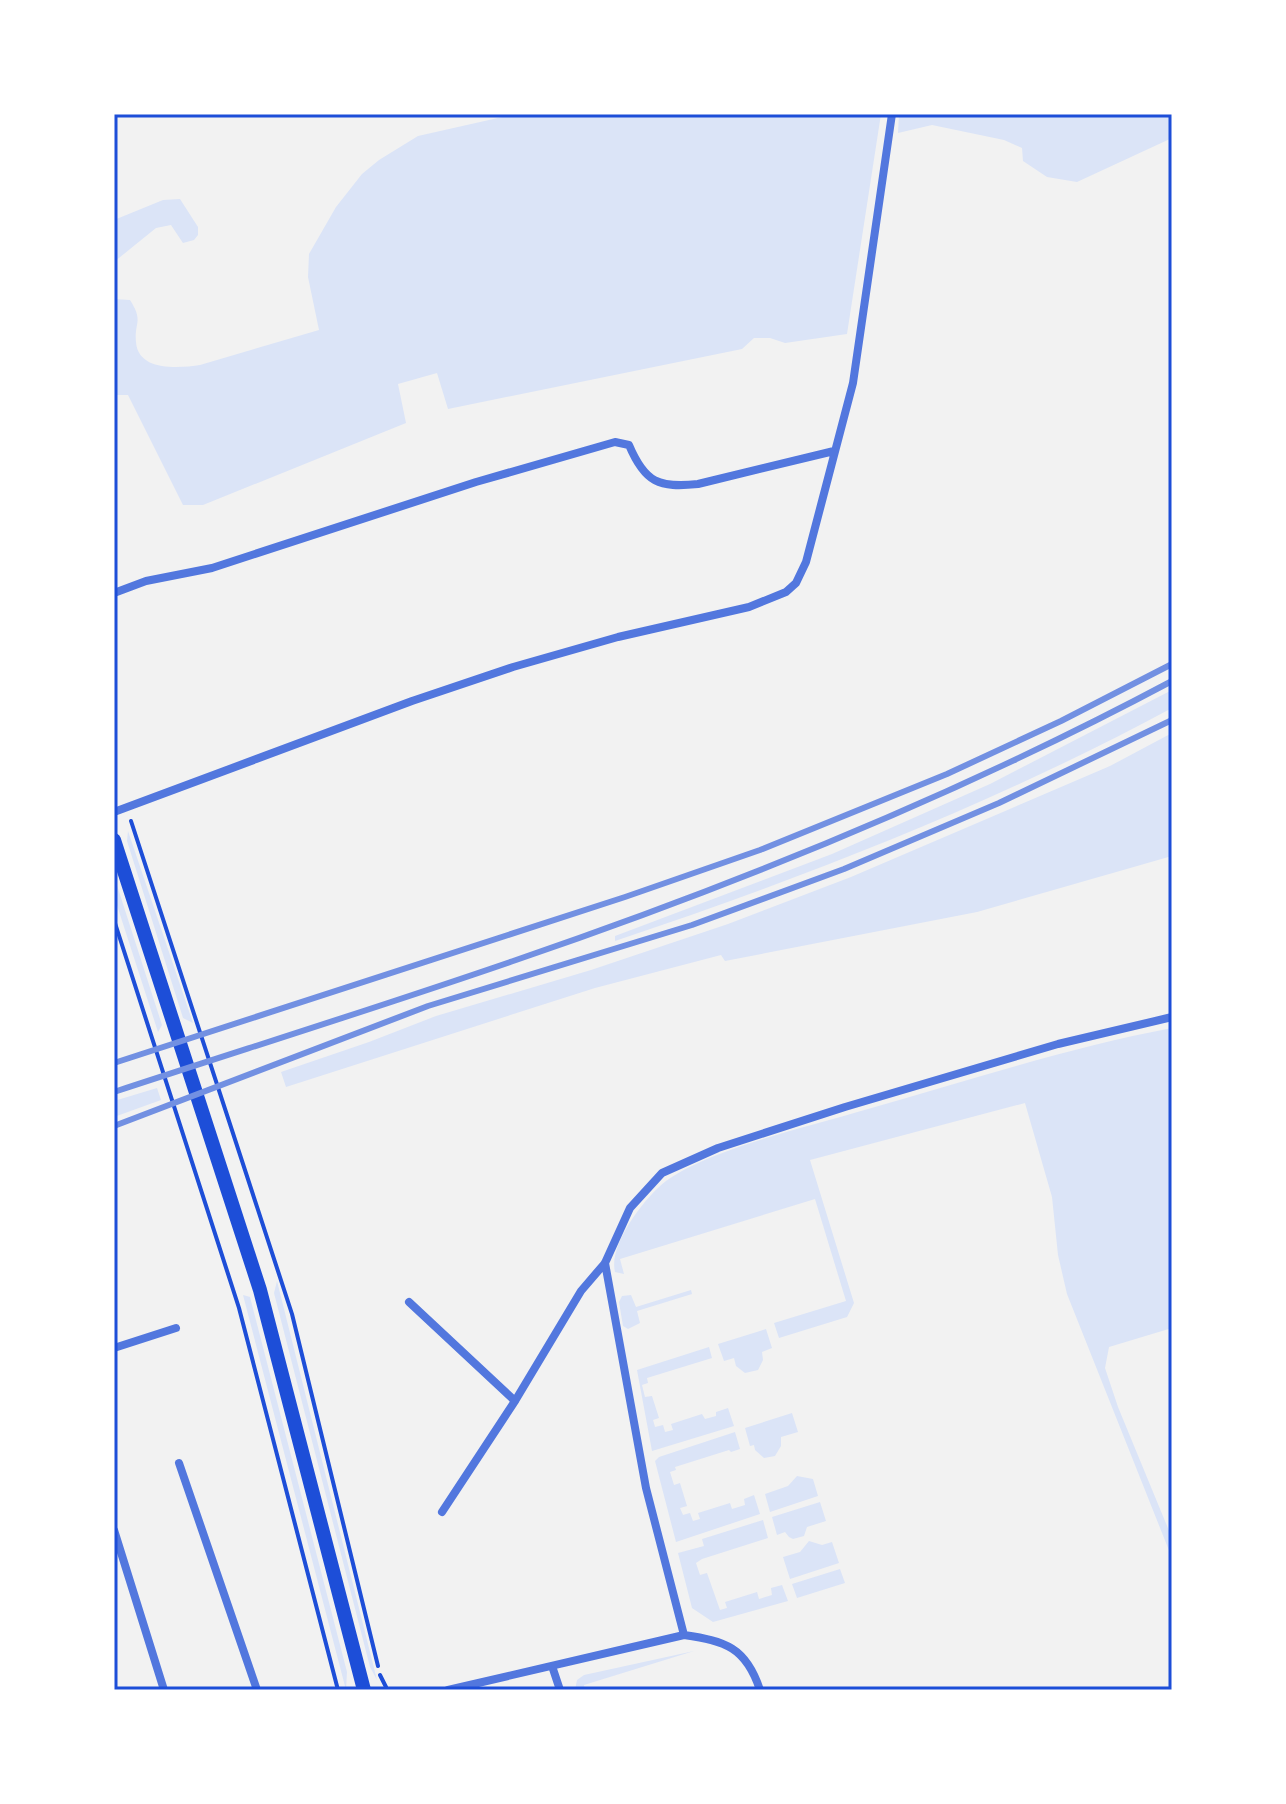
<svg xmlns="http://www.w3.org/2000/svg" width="1286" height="1804" viewBox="0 0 1286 1804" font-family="'Noto Sans',sans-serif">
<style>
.green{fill:#dbe4f7}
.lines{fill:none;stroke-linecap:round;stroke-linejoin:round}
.path{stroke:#1d4ed8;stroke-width:4}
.minor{stroke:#5277de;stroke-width:8}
.secondary{stroke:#1d4ed8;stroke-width:14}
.rail{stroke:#7290e2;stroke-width:6}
.neatline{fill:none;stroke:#1d4ed8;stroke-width:3}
</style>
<rect width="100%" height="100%" fill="#f2f2f2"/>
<path class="green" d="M 515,114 L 881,114 L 847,334 L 785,343 L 770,338 L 754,338 L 742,349 L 448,409 L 437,373 L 398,384 L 406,423 L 203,505 L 183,505 L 128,395 L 114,395 L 114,299 L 130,300 C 144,322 134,322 136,342 C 138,372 180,368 200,365 L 319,330 L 308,277 L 309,254 L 336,207 L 362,174 L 379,160 L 418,136 Z
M 899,114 L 1172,114 L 1172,138 L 1077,182 L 1047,177 L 1023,161 L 1022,148 L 1004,140 L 932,125 L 898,133 Z
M 180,199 L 198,227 L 198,235 L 194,240 L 183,243 L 171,225 L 156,228 L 114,262 L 114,220 L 163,200 Z
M 1172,690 L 1172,708 C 994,804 806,877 615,941 L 615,936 L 832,854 L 990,784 Z
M 1172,733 L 1172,856 L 977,912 L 725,961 L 721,955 L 595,988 L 286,1087 L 281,1072 L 369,1042 L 436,1016 L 591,970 L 728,924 L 851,877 L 1110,766 Z
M 128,831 L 193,1023 L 183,1018 L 127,841 Z
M 114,876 L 162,1025 L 158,1032 L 114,896 Z
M 1172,1028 L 1172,1328 L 1109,1347 L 1105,1368 L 1118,1407 L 1172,1538 L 1172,1558 L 1067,1294 L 1058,1255 L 1052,1197 L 1025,1103 L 810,1160 L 854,1303 L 847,1317 L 779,1338 L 774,1323 L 846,1301 L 815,1199 L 620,1259 L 624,1274 L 615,1272 C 608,1245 645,1197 666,1181 C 710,1149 807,1127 861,1111 C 964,1082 1066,1048 1172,1028 Z
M 157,1088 L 161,1100 L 114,1117 L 114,1101 Z
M 277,1281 L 377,1680 L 370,1667 L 274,1293 Z
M 691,1290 L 692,1294 L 637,1311 L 640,1323 L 628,1329 L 623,1326 L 619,1302 L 622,1296 L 631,1295 L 636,1307 Z
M 243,1295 L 250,1297 L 347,1672 L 346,1690 Z
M 766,1329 L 772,1348 L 762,1352 L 763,1360 L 758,1370 L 745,1373 L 736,1366 L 734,1358 L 724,1361 L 718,1344 Z
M 709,1347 L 712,1358 L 647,1378 L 648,1383 L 642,1385 L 645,1397 L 652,1396 L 659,1418 L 653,1420 L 655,1427 L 663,1425 L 665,1432 L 673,1430 L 671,1424 L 702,1414 L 705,1419 L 716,1416 L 716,1412 L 728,1408 L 734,1426 L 652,1451 L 637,1370 Z
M 792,1413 L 798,1432 L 781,1437 L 781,1446 L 775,1456 L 764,1458 L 755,1450 L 754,1445 L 750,1446 L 745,1428 Z
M 735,1432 L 740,1449 L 731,1452 L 729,1450 L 675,1467 L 676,1470 L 670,1472 L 674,1485 L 680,1483 L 687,1506 L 680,1508 L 683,1515 L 690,1513 L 693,1521 L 700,1519 L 698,1513 L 730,1503 L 732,1509 L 745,1505 L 744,1499 L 754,1495 L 760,1514 L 676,1542 L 655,1461 L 659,1457 Z
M 797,1476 L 813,1479 L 818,1496 L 770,1512 L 765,1494 L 788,1486 Z
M 820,1502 L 826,1521 L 807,1527 L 804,1536 L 793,1539 L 789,1537 L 785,1532 L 777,1535 L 772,1517 Z
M 763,1520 L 768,1538 L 702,1559 L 696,1563 L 700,1575 L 707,1573 L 720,1610 L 727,1608 L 725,1602 L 757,1592 L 759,1599 L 772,1595 L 771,1588 L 782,1585 L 788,1601 L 713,1622 L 692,1608 L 678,1553 L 704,1546 L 702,1539 Z
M 809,1541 L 822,1545 L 832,1542 L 839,1563 L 790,1579 L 783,1557 L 800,1552 Z
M 840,1569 L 845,1583 L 797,1598 L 792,1584 Z
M 694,1651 L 584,1685 L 585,1690 L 575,1690 L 577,1680 L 584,1675 Z"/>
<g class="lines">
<path class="path" d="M 131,821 L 292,1314 L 378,1666
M 114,920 L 239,1308 L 338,1690
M 380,1675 L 386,1687"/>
<path class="minor" d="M 114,593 L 146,581 L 212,568 L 476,482 L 615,442 L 629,445 C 645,483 659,488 698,484 L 834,451
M 114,812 L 412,701 L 513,667 L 618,637 L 749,607 L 786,592 L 796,583 L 806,562 L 853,383 L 892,114
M 605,1263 L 646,1488 L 684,1635
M 409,1302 L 515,1401
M 114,1348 L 176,1328
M 179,1463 L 257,1690
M 442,1512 L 515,1401 L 581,1291 L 605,1263 L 630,1208 L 662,1173 L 718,1148 L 845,1107 L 1058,1044 L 1172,1017
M 114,1530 L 164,1690
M 552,1666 L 560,1690
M 448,1690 L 684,1635 C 725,1641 746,1647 760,1690"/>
<path class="secondary" d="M 114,840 L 260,1290 L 364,1690"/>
<path class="rail" d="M 114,1063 L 625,897 L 760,850 L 947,774 L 1061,721 L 1172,664
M 114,1092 C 248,1048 383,1006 516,960 C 741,883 962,793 1172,681
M 114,1126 L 428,1006 L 692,925 L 844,869 L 999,803 L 1172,720"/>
</g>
<rect width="1286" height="1804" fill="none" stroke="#ffffff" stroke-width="232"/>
<rect x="116" y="116" width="1054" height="1572" class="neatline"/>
</svg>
